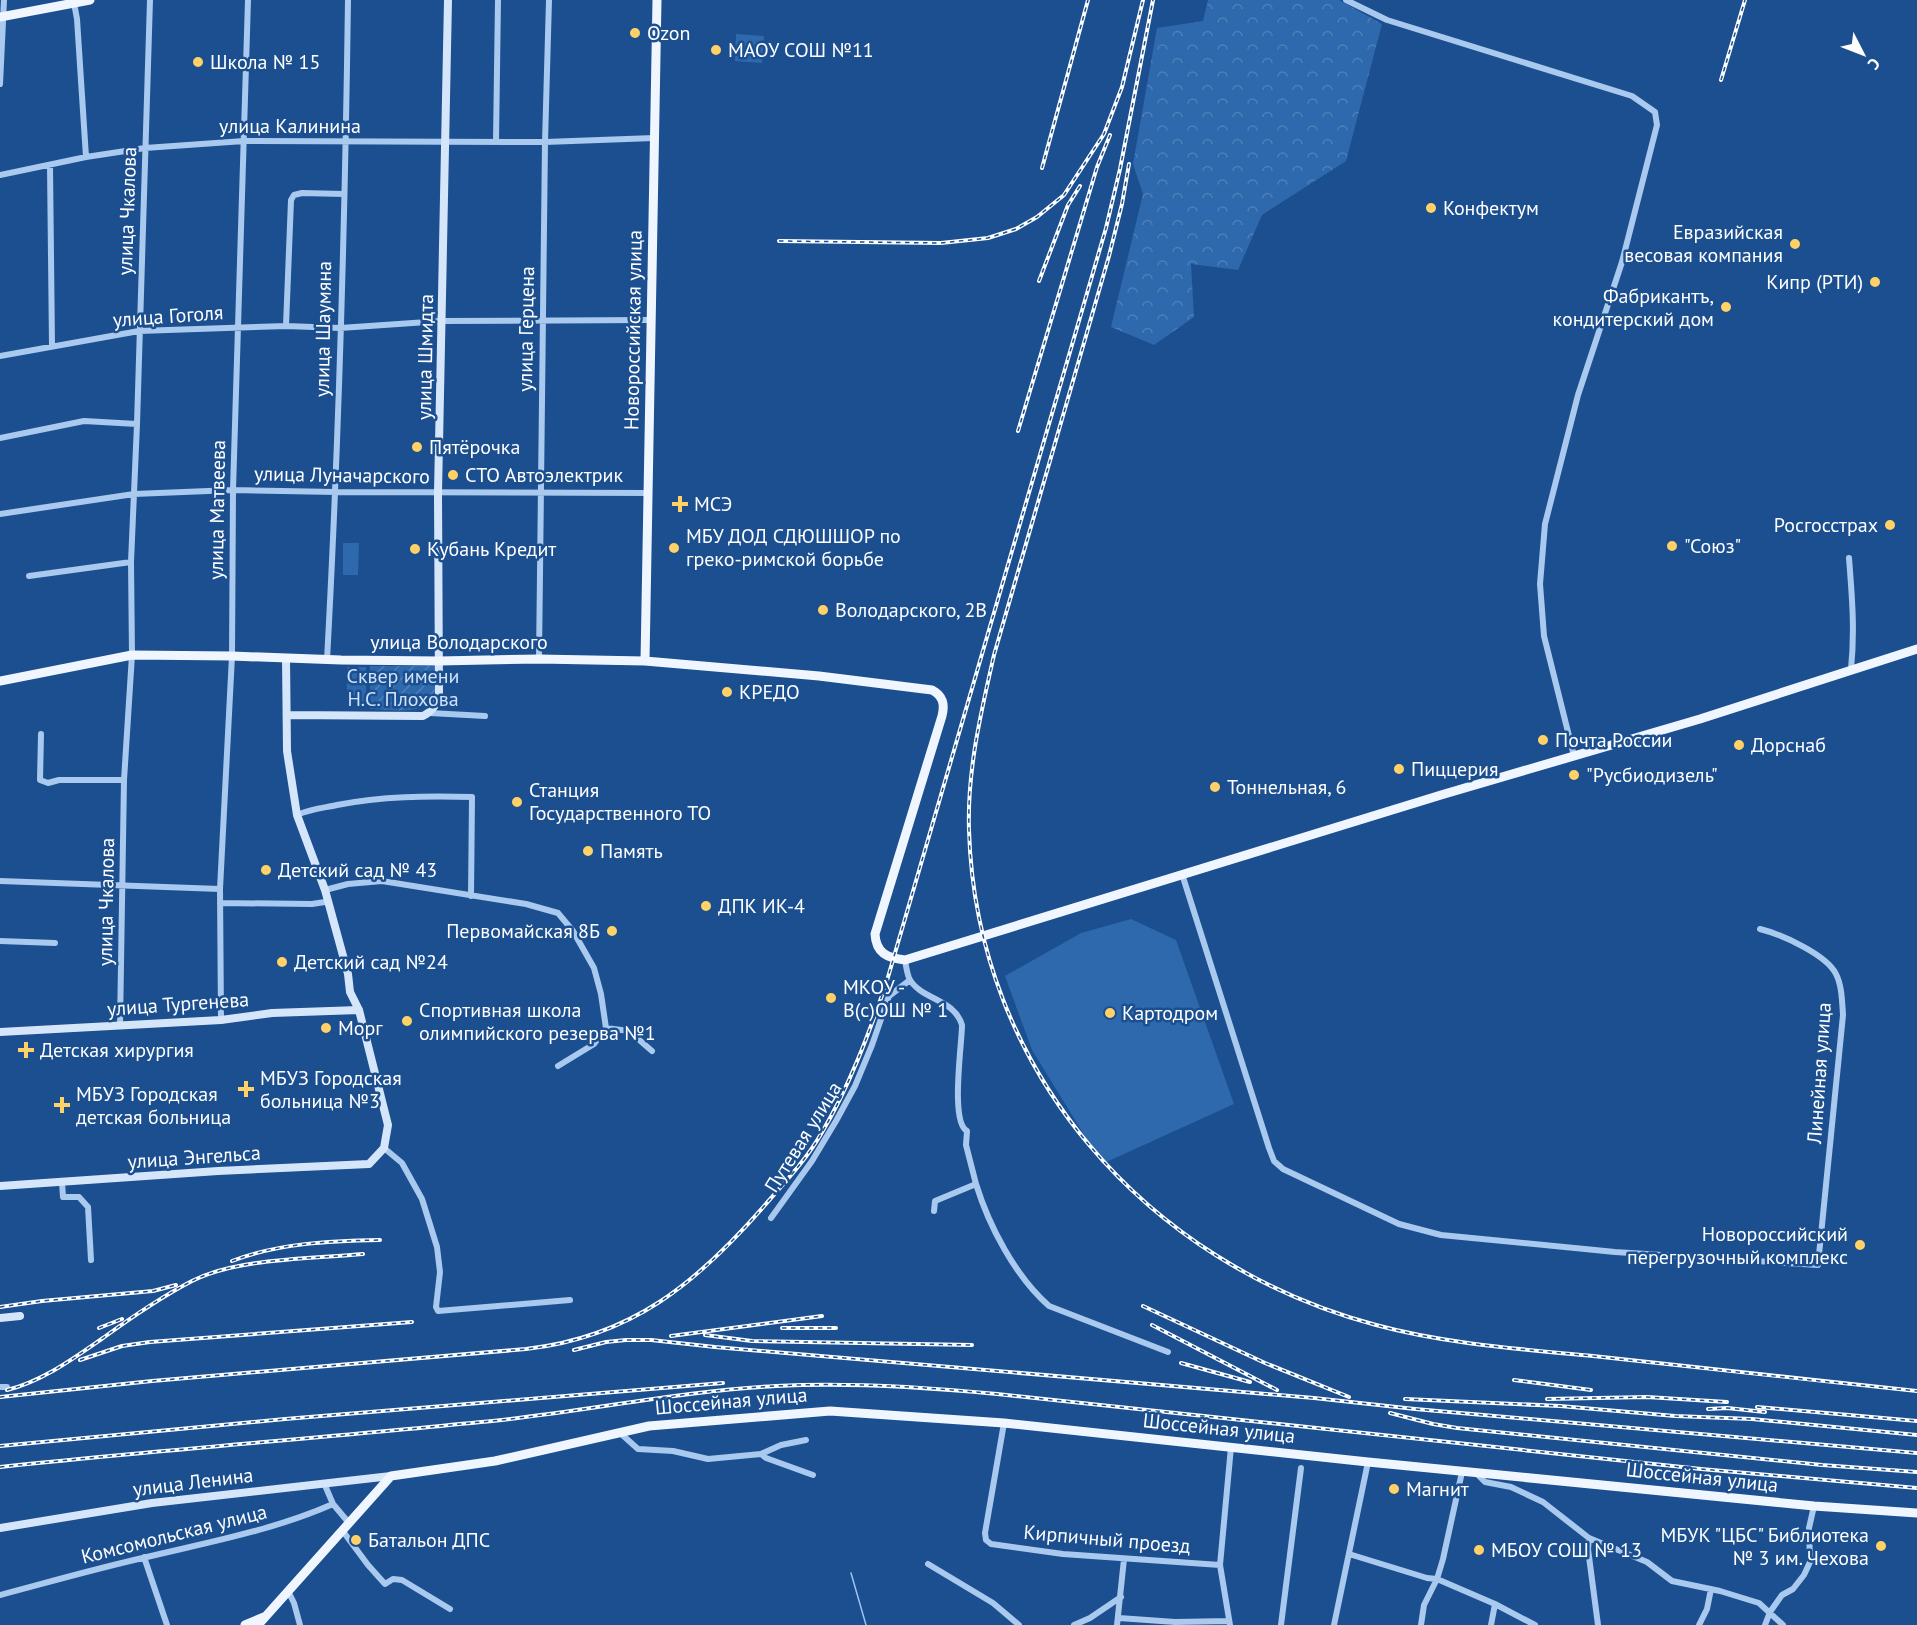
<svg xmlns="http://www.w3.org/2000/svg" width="1917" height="1625" viewBox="0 0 1917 1625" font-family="'PT Sans',sans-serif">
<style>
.forest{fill:url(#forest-crowns)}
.garden{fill:url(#garden-furrows)}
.pitch{fill:#2e69ad}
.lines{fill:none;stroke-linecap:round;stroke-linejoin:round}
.stream{stroke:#9cc4f0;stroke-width:1.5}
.street{stroke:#a9c9ee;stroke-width:6}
.secondary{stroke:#d6e6fa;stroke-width:8}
.primary{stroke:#f0f6ff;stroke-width:9}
.rail-casing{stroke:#fff;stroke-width:4}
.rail{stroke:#1b4f8f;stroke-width:1.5;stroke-dasharray:4.5;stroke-linecap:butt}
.poi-dot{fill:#ffd166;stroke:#1b4f8f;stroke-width:2}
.labels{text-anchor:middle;stroke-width:5;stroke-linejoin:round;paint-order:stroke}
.poi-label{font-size:20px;fill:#fff;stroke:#1b4f8f;text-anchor:start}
.street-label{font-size:20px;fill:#fff;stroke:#1b4f8f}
.park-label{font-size:20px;fill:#cfe3fa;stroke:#1b4f8f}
</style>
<defs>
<pattern id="forest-crowns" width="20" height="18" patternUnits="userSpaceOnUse" patternTransform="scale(1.5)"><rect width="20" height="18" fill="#2e69ad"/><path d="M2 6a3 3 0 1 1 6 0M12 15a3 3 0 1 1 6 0" fill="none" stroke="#4d80b9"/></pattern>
<pattern id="garden-furrows" width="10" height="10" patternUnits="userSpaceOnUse" patternTransform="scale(1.5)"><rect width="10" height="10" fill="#2e69ad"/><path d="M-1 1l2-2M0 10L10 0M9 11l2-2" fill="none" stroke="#4d80b9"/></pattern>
</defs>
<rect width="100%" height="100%" fill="#1b4f8f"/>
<path class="forest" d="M 1208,0 L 1339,0 L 1382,24 L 1346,161 L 1262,215 L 1238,270 L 1191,264 L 1194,317 L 1154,345 L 1111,327 L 1143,194 L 1133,164 L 1157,28 L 1203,21 Z"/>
<path class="garden" d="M 370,666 L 435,666 C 435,674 437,684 435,691 C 429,718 390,709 370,709 Z"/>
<path class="pitch" d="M 736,34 L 764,36 L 762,63 L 735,61 Z
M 343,543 L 359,543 L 358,575 L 343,575 Z
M 347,667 L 366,667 L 366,702 L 347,702 Z
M 1131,919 L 1176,940 L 1234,1104 L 1102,1164 L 1032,1050 L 1005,976 L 1081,933 Z"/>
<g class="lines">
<path class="stream" d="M 851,1573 L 866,1625"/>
<path class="street" d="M 1346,0 L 1387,20 L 1632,96 L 1655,112 L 1657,125 L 1622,262 L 1578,395 L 1545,524 L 1540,584 L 1544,636 L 1574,756
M 74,3 L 77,19 L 86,157
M 0,84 L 4,0
M 496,141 L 498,0
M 50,166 L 52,346
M 0,175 L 86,157 L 145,148 L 244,141 L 545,142 L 654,138
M 286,326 L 291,200 L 294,195 L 302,193 L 344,194
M 0,356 L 139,331 L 286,326 L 340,328 L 442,321 L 650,320
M 0,438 L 84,421 L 137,424
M 0,514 L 134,494 L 233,490 L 336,492 L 649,493
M 1849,558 C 1852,596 1855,631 1851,669
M 29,576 L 131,562
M 539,659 L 545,142 L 549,0
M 327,660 C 339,440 345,220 348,0
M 430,713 L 485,716
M 41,734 L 40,780 L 48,783 L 59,780 L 124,780
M 297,815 C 310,809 323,808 337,805 C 383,796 426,796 472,797 L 471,896
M 1182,874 L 1269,1148 L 1274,1161 L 1283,1169 L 1399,1224 L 1441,1235 L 1615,1252 L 1818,1265 L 1843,1015 C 1842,1001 1842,986 1836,974 C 1826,954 1780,934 1760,929
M 0,881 L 220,889
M 325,890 L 348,884 L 382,881 L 526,904 L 558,913 L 573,931 L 594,968 L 601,994 L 606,1028 L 594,1044 L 558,1066
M 220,903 L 312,904 L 325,902
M 0,941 L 55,943
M 905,960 C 906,966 907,973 909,978 C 920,1000 954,998 962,1025 C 962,1044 950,1122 967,1131 L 966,1145 L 976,1184 L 935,1201 L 934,1211
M 221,1020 L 220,889 L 232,656 L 233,490 L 248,0
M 120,1026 L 124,780 L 132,655 L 131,562 L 137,424 L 150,0
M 606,1028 L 629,1031 L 652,1051
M 384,1148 L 402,1163 L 422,1199 L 437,1247 L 440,1272 L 436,1307 L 438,1311 L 570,1300
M 62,1182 L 63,1197 L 79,1197 L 88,1207 L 91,1260
M 976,1184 C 989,1226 1015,1276 1049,1306 L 1168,1352
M 771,1218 L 812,1161 L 836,1121 L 855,1086 L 872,1045 L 889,996 L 910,980
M 0,1387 L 7,1387
M 1004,1423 L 985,1533 L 986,1540 L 991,1544 L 1063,1554 L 1220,1565
M 619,1432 L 638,1449 L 673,1451 L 708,1459 L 761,1454 L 781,1445 L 806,1440
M 761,1454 L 766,1458 L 813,1475
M 1476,1473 L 1485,1482 L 1511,1487 L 1543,1502 L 1589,1538 L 1647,1562 L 1672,1581 L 1720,1591 L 1759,1603 L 1783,1625
M 333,1504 L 349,1523
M 342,1530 L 368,1565 L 385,1584 L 393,1579 L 402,1580 L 450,1609
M 1589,1538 L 1588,1549 L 1598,1625
M 1349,1554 L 1427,1578 L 1437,1579 L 1495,1604 L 1535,1625
M 144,1557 L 167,1625
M 928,1564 L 993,1603 L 1019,1625
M 288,1591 L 294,1603 L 300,1625
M 0,1595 C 49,1582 98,1568 147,1557 C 210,1542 274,1530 333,1504 L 324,1483
M 1119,1618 L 1175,1622 L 1229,1621
M 1074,1625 L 1090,1618 L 1121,1597
M 1117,1625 L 1124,1559
M 1230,1625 L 1220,1565 L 1231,1447
M 1281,1625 L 1301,1468
M 1334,1625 L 1368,1462
M 1421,1625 L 1424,1605 L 1437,1579 L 1443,1559 L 1462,1472
M 1491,1625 L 1495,1604
M 1699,1625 L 1707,1609 L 1711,1589
M 1765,1625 L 1770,1612 L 1782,1595 L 1793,1589 L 1804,1575 L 1810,1562 L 1809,1528 L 1814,1506"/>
<path class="secondary" d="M 287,715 L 423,716 C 433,711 436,705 439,694 L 438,493 L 448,0
M 0,1032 L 221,1020 L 272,1013 L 359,1010
M 0,1186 L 218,1171 L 369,1164 L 384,1148 L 388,1125 L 359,1010 L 350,992 L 348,974 L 325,890 L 297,815 L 287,751 L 286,658
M 0,1318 L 20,1316
M 0,1528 L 152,1503 L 391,1476"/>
<path class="primary" d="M 0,17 L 90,0
M 645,661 L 657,0
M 0,681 L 132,655 L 232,656 L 341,660 L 439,661 L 539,659 L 645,661 L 819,676 L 932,690 C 943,696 945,704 942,716 L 875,934 C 876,953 887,958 905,960 L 1441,795 L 1700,719 L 1917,649
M 245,1625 L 264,1617
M 258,1625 L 391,1476 L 495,1461 L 649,1426 L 830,1411 L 1004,1423 L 1368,1462 L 1814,1506 L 1917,1513"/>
<defs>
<path id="rail" d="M 1721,80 L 1745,0
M 1129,164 L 1122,204 L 1109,256 L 994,655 C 981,712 967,771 969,830 C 976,1071 1147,1264 1376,1325 C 1446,1344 1520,1349 1593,1356 C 1701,1368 1809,1380 1917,1391
M 1042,168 L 1088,0
M 779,241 L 941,243 L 988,238 L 1016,229 L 1037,217 L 1064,195 L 1104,134 L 1122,87 L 1143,0
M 1039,281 L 1068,205 L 1080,186
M 1018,431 L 1097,167 L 1110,135
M 232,1261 C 279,1243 330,1241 380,1240
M 1143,1306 L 1265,1363 L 1349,1397
M 0,1307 L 42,1301 L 153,1291 L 176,1285
M 1152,1325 L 1277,1390
M 99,1328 L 122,1319
M 782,1328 L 836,1328
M 705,1335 L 752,1341 L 972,1345
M 671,1336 L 822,1316
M 574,1350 L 606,1342 L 626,1340 L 651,1340 L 715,1347 L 1314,1398 L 1415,1409 L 1917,1453
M 80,1360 L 122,1346 L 150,1342 L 412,1322
M 1181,1363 L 1250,1382
M 1514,1380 L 1591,1390
M 7,1390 C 43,1381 74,1358 103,1338 C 132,1317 161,1297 192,1281 C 237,1258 312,1259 363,1254
M 0,1397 L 152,1381 L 526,1349 C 632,1337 697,1283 765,1205 C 785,1182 806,1160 821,1134 C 849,1087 868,1036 886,984 L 1106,228 L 1120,169 L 1153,0
M 1405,1399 L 1560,1406 L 1675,1416 L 1752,1419 L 1917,1435
M 1547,1399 L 1647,1397 L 1727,1402
M 1757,1407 L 1917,1421
M 1708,1409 L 1727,1408 L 1765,1412
M 1390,1413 L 1433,1424 L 1457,1428 L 1822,1465 L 1917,1472
M 0,1446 L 285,1419 L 723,1383
M 0,1467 C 160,1450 321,1438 481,1422 C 579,1413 677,1391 776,1386 C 849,1382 924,1387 997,1394 L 1701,1469 L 1917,1488"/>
</defs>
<use href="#rail" class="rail-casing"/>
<use href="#rail" class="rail"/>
</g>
<g class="poi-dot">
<circle cx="635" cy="33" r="6"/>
<circle cx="716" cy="50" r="6"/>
<circle cx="198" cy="62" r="6"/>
<circle cx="1431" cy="208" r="6"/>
<circle cx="1795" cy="244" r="6"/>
<circle cx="1875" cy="282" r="6"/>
<circle cx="1726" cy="307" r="6"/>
<circle cx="417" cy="447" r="6"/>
<circle cx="453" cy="475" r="6"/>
<path d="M677 495h6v6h6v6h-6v6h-6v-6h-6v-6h6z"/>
<circle cx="1890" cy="525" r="6"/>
<circle cx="1672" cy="546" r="6"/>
<circle cx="674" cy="548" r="6"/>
<circle cx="415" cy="549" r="6"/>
<circle cx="823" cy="610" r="6"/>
<circle cx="727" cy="692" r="6"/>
<circle cx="1543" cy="740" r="6"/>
<circle cx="1739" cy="745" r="6"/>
<circle cx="1399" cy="769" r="6"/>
<circle cx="1574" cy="775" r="6"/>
<circle cx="1215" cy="787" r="6"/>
<circle cx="517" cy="802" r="6"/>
<circle cx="588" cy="851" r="6"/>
<circle cx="266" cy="870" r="6"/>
<circle cx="706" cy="906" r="6"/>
<circle cx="612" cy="931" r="6"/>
<circle cx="282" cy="962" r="6"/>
<circle cx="831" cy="998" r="6"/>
<circle cx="1110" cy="1013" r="6"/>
<circle cx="407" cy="1021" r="6"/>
<circle cx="326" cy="1028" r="6"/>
<path d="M23 1041h6v6h6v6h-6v6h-6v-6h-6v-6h6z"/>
<path d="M243 1080h6v6h6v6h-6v6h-6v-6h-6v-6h6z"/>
<path d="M59 1096h6v6h6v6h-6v6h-6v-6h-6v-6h6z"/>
<circle cx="1860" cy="1245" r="6"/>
<circle cx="1394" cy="1489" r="6"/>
<circle cx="356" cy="1540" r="6"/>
<circle cx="1881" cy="1546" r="6"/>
<circle cx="1479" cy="1550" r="6"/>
</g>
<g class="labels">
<g class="poi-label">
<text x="647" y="40">Ozon</text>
<text x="728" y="57">МАОУ СОШ №11</text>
<text x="210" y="69">Школа № 15</text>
<text x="1443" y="215">Конфектум</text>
<text x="1783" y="239" text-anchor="end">Евразийская<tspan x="1783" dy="23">весовая компания</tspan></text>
<text x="1863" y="289" text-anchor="end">Кипр (РТИ)</text>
<text x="1714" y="303" text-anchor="end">Фабрикантъ,<tspan x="1714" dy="23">кондитерский дом</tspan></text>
<text x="429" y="454">Пятёрочка</text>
<text x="465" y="482">СТО Автоэлектрик</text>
<text x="694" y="511">МСЭ</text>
<text x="1878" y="532" text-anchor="end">Росгосстрах</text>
<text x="686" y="543">МБУ ДОД СДЮШШОР по<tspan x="686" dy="23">греко-римской борьбе</tspan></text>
<text x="1684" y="553">"Союз"</text>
<text x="427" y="556">Кубань Кредит</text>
<text x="835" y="617">Володарского, 2В</text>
<text x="739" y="699">КРЕДО</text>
<text x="1555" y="747">Почта России</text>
<text x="1751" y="752">Дорснаб</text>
<text x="1411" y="776">Пиццерия</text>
<text x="1586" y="782">"Русбиодизель"</text>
<text x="1227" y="794">Тоннельная, 6</text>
<text x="529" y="797">Станция<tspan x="529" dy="23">Государственного ТО</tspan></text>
<text x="600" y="858">Память</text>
<text x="278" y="877">Детский сад № 43</text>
<text x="718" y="913">ДПК ИК-4</text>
<text x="600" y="938" text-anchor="end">Первомайская 8Б</text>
<text x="294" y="969">Детский сад №24</text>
<text x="843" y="994">МКОУ -<tspan x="843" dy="23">В(с)ОШ № 1</tspan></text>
<text x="419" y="1017">Спортивная школа<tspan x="419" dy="23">олимпийского резерва №1</tspan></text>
<text x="1122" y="1020">Картодром</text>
<text x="338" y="1035">Морг</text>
<text x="40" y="1057">Детская хирургия</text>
<text x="260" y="1085">МБУЗ Городская<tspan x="260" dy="23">больница №3</tspan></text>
<text x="76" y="1101">МБУЗ Городская<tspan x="76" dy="23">детская больница</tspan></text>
<text x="1848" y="1241" text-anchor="end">Новороссийский<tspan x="1848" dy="23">перегрузочный комплекс</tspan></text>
<text x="1406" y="1496">Магнит</text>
<text x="1869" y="1542" text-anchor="end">МБУК "ЦБС" Библиотека<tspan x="1869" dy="23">№ 3 им. Чехова</tspan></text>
<text x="368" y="1547">Батальон ДПС</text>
<text x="1491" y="1557">МБОУ СОШ № 13</text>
</g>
<g class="street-label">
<text x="290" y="133">улица Калинина</text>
<text transform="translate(127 211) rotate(-88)" y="7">улица Чкалова</text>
<text transform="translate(168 316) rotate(-4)" y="7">улица Гоголя</text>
<text transform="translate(323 329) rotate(-89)" y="7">улица Шаумяна</text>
<text transform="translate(526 329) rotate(-89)" y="7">улица Герцена</text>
<text transform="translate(633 330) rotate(-89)" y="7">Новороссийская улица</text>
<text transform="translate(425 357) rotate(-89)" y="7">улица Шмидта</text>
<text transform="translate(342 475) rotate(1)" y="7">улица Луначарского</text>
<text transform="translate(217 510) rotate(-89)" y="7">улица Матвеева</text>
<text x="459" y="649">улица Володарского</text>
<text transform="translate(106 902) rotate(-89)" y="7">улица Чкалова</text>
<text transform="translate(178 1004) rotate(-4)" y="7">улица Тургенева</text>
<text transform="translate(1819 1073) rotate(-86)" y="7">Линейная улица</text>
<text transform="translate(803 1137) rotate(-58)" y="7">Путевая улица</text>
<text transform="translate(194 1157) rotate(-4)" y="7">улица Энгельса</text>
<text transform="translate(731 1401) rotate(-5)" y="7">Шоссейная улица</text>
<text transform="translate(1219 1428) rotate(6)" y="7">Шоссейная улица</text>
<text transform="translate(1702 1477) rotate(6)" y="7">Шоссейная улица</text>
<text transform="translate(193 1482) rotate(-7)" y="7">улица Ленина</text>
<text transform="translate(174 1534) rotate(-14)" y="7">Комсомольская улица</text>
<text transform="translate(1107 1539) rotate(5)" y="7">Кирпичный проезд</text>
</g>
<g class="park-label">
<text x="403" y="683">Сквер имени<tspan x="403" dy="23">Н.С. Плохова</tspan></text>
</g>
</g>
<g transform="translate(1863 54) rotate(132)" stroke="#1b4f8f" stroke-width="4.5" paint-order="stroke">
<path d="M0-4.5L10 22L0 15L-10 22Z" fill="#ffffff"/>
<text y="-9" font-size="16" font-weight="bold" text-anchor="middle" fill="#ffffff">С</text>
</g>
</svg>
